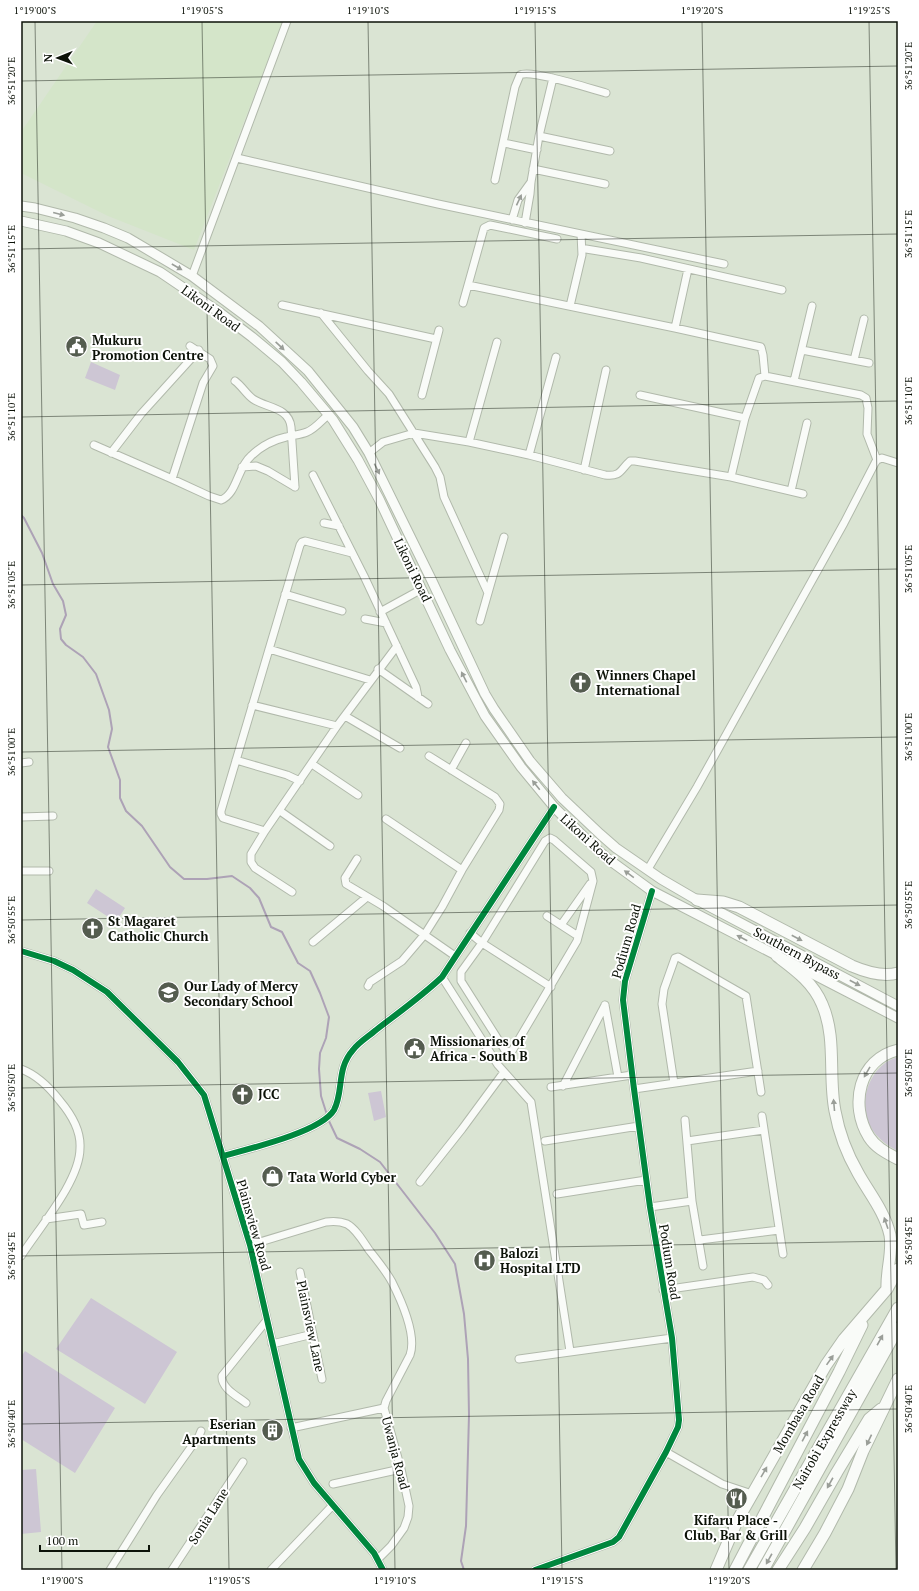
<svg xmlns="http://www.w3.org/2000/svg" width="919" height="1591" viewBox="0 0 919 1591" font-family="'PT Serif',serif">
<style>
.built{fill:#d4e5c9}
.green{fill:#cdc6d4}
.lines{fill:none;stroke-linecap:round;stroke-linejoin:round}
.stream{stroke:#ada2b6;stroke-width:2}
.minor-casing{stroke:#b1b9ab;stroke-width:9}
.major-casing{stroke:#b1b9ab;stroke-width:11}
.highway-casing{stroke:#b1b9ab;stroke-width:13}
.minor{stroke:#f9fbf8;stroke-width:7}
.major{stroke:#f9fbf8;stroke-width:9}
.highway{stroke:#f9fbf8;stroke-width:11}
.cycleway-casing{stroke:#fff;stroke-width:8}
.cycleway{stroke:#00873e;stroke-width:6}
.oneway{fill:#9a9e98}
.ticks{fill:none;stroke:#0c1208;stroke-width:1;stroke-opacity:0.45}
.labels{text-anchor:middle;stroke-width:4;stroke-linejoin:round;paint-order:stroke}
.street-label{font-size:13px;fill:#0c1208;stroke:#fff}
.poi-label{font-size:13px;font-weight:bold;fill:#0c1208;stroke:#fff;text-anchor:start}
.neatline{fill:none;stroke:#0c1208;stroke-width:1.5}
.ticks-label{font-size:10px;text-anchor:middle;fill:#0c1208}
</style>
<rect width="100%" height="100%" fill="#dae4d3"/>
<path class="built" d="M 97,21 L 283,21 L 194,250 L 108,216 L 21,173 L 21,132 Z"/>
<path class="green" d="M 91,362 L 120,375 L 115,390 L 85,378 Z
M 96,889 L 125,908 L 116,922 L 87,903 Z
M 898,1057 L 898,1151 C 889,1147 879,1139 874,1132 C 855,1107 868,1065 898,1057 Z
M 381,1091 L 386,1117 L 374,1121 L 368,1093 Z
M 91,1298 L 177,1352 L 145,1404 L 56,1349 Z
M 25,1351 L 115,1408 L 75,1473 L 21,1439 L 21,1357 Z
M 36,1469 L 41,1532 L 21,1534 L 21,1470 Z"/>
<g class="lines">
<path class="stream" d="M 21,515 L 24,518 L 42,553 L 53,584 L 63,601 L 66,615 L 60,629 L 61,639 L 66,645 L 83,657 L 96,674 L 109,710 L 112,729 L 108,747 L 120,780 L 120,798 L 126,811 L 142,826 L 170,867 L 184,879 L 207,879 L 232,876 L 250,888 L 259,898 L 271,927 L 282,932 L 298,963 L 310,971 L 320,993 L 329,1017 L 326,1038 L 320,1053 L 319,1069 L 321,1096 L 327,1115
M 328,1119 L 337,1138 L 360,1149 L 380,1162 L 435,1233 L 455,1264 L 464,1314 L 468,1359 L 469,1415 L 466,1526 L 461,1561 L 464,1570"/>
<defs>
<path id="minor" d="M 539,136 L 610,151
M 504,143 L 537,150
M 237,158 L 438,204 L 724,264
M 533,169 L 605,184
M 495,180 L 515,87 L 520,75 C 531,69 591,89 606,93
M 512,220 L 518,200 L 531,182
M 525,223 L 530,194 L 531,182 L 539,136 L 553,78
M 586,249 L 641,258 L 782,290
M 192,276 L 287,21
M 468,285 L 675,328 L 761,347 L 763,355 L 765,376
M 463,303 L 484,228 L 490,225 L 557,239
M 282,305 L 436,339
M 570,306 L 582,255 L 581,234
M 321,313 L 368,371 L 389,394 L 435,467 L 440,477 L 444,497 L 488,593
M 675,328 L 688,269
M 802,350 L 869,363
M 854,360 L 864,319
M 235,381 C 242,386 246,394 253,399 C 266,408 289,407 291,427 L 295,487
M 794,381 L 812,306
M 422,395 L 439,330
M 640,395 L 745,418
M 469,442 L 497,342
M 94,445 L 172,479 L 209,496 L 221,500 C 237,494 237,468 251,456 C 261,446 273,440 286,437 C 293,435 300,435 307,432 C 315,429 322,420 328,415
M 111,453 L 141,414 L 199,350
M 369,453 L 383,442 L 414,433 L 469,442 L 529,455 L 605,475 C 621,477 620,470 630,461 L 635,461 L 731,477 L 803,494
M 529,455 L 556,357
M 242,467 L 256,466 L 268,471 L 295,487
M 584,470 L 606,370
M 313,475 L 364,576 L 416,687 L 418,697
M 731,477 L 745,418 L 759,378 L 765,376 L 861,395 L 866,398 L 868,408 L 867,434 L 877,460
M 172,479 L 203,383 L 213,366 L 210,359 L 190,346
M 791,491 L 807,423
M 324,523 L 339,526
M 285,594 L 342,611
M 380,612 L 422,589
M 365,619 L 386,623
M 480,621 L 504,537
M 269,649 L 370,680
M 378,669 L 428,704
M 252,705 L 337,726
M 345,716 L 400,748
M 236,760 L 287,775 L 300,781
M 21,763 L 29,762
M 312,764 L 358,795
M 451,770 L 466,743
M 280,811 L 330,846
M 21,817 L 53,816
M 386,819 L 462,870
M 265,831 L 223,818 L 221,814 L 221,811 L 300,545 L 302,542 L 305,541 L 352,553
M 550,838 L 554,840 L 591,872 L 593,881 L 577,941 L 512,1051 L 506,1052 L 461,981 L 461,972 L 482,943 L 545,841 Z
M 357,859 L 345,878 L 346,884 L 383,906 L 455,956
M 648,869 L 697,787 L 844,523 L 875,463 L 877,460 L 882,458 L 898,463
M 21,871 L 49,871
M 292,892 L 255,868 L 251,862 L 251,854 L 265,831 L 337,726 L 397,646
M 547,916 L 578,936
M 561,925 L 590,884
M 470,933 L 482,943 L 551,987
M 313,942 L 367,897
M 21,951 L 54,961 L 73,970 L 107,992 L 178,1062 L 204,1095 L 250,1245 L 299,1459 L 314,1483 L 374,1553 L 383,1570
M 442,977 L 498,1065 L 531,1102 L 570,1351
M 368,986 L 370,982 L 402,961 L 425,934 L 442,907 L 462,870 L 499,810 L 500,804 L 495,797 L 429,756
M 605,1005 L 618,1077
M 21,1069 C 37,1075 50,1088 60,1101 C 71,1114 81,1131 80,1148 C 80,1181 39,1228 21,1256
M 674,1083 L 662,1004 L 664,989 L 675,958 L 678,957 L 746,996 L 761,1092
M 563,1086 L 605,1005
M 551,1087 L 632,1075
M 634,1089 L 758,1071
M 762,1116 L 783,1254
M 545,1141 L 639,1126
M 687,1141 L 764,1130
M 223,1156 C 248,1149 321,1132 334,1110 C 344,1091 336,1069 353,1050 C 359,1042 368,1037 376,1030 C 398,1013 422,996 442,977 L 554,807
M 420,1182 L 462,1129 L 504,1072
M 557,1194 L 646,1180
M 692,1201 L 703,1266
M 650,1207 L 692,1201 L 685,1120
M 46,1219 L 81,1214 L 84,1225 L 102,1222
M 700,1240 L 779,1230
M 250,1245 L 326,1222 C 333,1221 340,1221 347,1224 C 356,1229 363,1241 369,1250 C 377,1260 386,1271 392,1282 C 401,1300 417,1335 410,1355 L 386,1401 L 384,1408 L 401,1469 L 409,1506 L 408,1517 L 404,1528 L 391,1546 L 378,1559
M 300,1272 L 322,1379
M 663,1290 L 753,1277 L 764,1280 L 768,1285
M 272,1344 L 313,1334
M 519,1359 L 672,1338
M 246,1403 C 237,1396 221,1388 222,1376 L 267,1320
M 291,1428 L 384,1408
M 666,1452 L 722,1484 L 752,1494
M 333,1484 L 401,1469
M 110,1570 L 157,1495 L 199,1436 L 201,1431
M 172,1570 L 243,1462
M 271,1570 L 333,1505
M 535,1570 L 613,1542 L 619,1537 L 666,1452 L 678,1427 L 679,1420 L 672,1338 L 650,1207 L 634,1089 L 623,1000 L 625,981 L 652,891"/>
<path id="major" d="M 21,206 L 35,208 L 75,218 L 104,228 L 128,238 L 192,276 L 259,326 L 308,371 L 353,427 L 369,453 L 432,581 L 485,694 L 494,709 L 530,761 L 562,798 L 600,834 L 616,848 L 661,879 L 697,900 L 898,1006
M 21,221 L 66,231 L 99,243 L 160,272 L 219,312 L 252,337 L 282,362 L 301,382 L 333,420 L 358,460 L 379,499 L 450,650 L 485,716 L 521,767 L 554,807 L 590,843 L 608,859 L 652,891 L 898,1018"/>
<path id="highway" d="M 697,900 L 723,902 L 739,907 L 852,966 C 866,972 883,977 898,973
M 777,956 C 794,969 813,982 822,1004 C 837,1038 828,1076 835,1111 C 839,1133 847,1154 858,1173 C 869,1193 885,1212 890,1235 C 893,1253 886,1270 887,1289
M 898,1050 C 859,1059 849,1105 869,1137 C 876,1148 887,1153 898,1159
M 716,1570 L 737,1521 L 826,1365 L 844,1339 L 887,1289 L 898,1269
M 735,1570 L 839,1372 L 862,1325
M 749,1570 L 898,1308
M 763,1570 L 898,1328
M 778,1570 L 805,1528 L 837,1472 L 869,1419 L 881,1409
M 803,1570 L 825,1533 L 848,1489 L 863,1451 L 898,1379"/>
</defs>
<use href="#minor" class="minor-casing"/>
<use href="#major" class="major-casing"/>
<use href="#highway" class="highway-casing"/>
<use href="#minor" class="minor"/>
<use href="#major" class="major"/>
<use href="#highway" class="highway"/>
<defs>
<path id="cycleway" d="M 21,951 L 54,961 L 73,970 L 107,992 L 178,1062 L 204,1095 L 250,1245 L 299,1459 L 314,1483 L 374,1553 L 383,1570
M 223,1156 C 248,1149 321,1132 334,1110 C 344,1091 336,1069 353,1050 C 359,1042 368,1037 376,1030 C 398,1013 422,996 442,977 L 554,807
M 535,1570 L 613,1542 L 619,1537 L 666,1452 L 678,1427 L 679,1420 L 672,1338 L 650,1207 L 634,1089 L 623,1000 L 625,981 L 652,891"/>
</defs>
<use href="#cycleway" class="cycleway-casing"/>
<use href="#cycleway" class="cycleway"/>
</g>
<defs><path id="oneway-solid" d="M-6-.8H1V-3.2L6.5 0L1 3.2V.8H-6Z"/></defs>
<g class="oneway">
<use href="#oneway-solid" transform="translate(519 200) rotate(-65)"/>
<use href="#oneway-solid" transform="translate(59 214) rotate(14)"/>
<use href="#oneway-solid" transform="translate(177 267) rotate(30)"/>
<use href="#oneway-solid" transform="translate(280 346) rotate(43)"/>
<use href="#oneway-solid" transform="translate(377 469) rotate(64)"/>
<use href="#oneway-solid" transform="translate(464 677) rotate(-117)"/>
<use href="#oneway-solid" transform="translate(536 785) rotate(-129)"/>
<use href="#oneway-solid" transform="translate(629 874) rotate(-144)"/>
<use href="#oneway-solid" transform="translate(742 938) rotate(-152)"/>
<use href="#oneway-solid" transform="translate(797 938) rotate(28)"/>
<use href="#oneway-solid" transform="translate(855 983) rotate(28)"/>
<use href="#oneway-solid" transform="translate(867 1072) rotate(120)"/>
<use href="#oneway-solid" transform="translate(834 1105) rotate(-95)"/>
<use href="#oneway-solid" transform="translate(886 1223) rotate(-109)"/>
<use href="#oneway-solid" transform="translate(880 1340) rotate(-61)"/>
<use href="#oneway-solid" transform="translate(830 1360) rotate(-55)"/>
<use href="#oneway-solid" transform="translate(805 1436) rotate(-62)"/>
<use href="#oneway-solid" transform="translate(869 1440) rotate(115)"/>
<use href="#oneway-solid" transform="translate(764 1472) rotate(-60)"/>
<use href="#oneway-solid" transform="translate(830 1483) rotate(119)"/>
<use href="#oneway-solid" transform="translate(769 1559) rotate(119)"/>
</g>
<path class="ticks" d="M 35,21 L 62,1570M 202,21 L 229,1570M 368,21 L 395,1570M 535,21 L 562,1570M 702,21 L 729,1570M 869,21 L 896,1570M 21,81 L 898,66M 21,249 L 898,234M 21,417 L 898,401M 21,585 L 898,569M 21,752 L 898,737M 21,920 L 898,905M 21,1088 L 898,1073M 21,1256 L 898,1241M 21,1424 L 898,1409"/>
<defs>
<symbol id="civic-disc" viewBox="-11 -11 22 22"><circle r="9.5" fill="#545c4f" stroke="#fff"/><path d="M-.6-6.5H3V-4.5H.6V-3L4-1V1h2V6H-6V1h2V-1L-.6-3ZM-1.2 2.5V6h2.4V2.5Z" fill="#fff"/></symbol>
<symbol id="church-disc" viewBox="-11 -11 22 22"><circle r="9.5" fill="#545c4f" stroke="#fff"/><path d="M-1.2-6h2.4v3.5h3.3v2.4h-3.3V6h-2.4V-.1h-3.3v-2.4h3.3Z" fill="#fff"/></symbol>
<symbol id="school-disc" viewBox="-11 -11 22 22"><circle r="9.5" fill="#545c4f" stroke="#fff"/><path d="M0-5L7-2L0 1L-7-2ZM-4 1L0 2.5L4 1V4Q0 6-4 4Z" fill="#fff"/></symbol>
<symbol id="shop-disc" viewBox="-11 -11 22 22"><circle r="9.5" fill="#545c4f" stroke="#fff"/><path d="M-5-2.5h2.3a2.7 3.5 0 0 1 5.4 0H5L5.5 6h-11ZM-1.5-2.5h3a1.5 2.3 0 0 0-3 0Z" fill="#fff"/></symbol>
<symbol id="hospital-disc" viewBox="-11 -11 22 22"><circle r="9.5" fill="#545c4f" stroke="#fff"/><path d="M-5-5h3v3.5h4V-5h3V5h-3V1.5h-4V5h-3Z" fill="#fff"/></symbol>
<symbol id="building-disc" viewBox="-11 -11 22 22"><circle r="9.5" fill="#545c4f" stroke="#fff"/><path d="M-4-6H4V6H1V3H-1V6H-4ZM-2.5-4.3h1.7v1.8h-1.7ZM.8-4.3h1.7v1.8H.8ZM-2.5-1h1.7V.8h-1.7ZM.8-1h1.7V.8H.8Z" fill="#fff"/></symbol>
<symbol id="restaurant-disc" viewBox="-11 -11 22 22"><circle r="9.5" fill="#545c4f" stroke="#fff"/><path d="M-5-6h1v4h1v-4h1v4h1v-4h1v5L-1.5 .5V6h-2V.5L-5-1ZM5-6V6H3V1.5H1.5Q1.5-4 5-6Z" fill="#fff"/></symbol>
</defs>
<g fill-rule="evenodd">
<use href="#civic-disc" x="64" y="334" width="25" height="25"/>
<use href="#church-disc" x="568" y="670" width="25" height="25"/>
<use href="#church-disc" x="80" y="916" width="25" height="25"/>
<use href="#school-disc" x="156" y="980" width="25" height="25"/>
<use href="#civic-disc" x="402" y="1036" width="25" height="25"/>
<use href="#church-disc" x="230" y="1082" width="25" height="25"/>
<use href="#shop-disc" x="260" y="1164" width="25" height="25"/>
<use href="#hospital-disc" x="472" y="1248" width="25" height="25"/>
<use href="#building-disc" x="260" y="1418" width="25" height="25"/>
<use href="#restaurant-disc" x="724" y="1486" width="25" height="25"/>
</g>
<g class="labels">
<g class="street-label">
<text transform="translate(211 308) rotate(36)" y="5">Likoni Road</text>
<text transform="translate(413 570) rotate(64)" y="5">Likoni Road</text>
<text transform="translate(588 839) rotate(42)" y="5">Likoni Road</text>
<text transform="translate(626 941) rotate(-74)" y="5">Podium Road</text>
<text transform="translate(797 953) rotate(28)" y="5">Southern Bypass</text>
<text transform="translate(254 1225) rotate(74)" y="5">Plainsview Road</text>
<text transform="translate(670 1262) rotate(81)" y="5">Podium Road</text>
<text transform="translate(311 1326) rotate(78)" y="5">Plainsview Lane</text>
<text transform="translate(798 1414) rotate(-60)" y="5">Mombasa Road</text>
<text transform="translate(824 1439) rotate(-60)" y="5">Nairobi Expressway</text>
<text transform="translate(396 1453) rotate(75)" y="5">Uwanja Road</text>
<text transform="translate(208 1516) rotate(-58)" y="5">Sonia Lane</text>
</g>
<g class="poi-label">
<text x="92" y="345">Mukuru<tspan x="92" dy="15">Promotion Centre</tspan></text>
<text x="596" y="680">Winners Chapel<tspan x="596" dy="15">International</tspan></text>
<text x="108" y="926">St Magaret<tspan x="108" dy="15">Catholic Church</tspan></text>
<text x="184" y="991">Our Lady of Mercy<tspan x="184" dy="15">Secondary School</tspan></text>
<text x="430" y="1046">Missionaries of<tspan x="430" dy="15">Africa - South B</tspan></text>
<text x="258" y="1099">JCC</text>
<text x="288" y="1182">Tata World Cyber</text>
<text x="500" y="1258">Balozi<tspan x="500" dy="15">Hospital LTD</tspan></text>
<text x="256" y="1429" text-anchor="end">Eserian<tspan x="256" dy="15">Apartments</tspan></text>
<text x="736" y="1525" text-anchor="middle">Kifaru Place -<tspan x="736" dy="15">Club, Bar &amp; Grill</tspan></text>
</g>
</g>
<rect width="919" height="1591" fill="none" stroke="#ffffff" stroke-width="44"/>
<g transform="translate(58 58) rotate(269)" stroke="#ffffff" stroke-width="3" paint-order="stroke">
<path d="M0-3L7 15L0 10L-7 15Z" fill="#0c1208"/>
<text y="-6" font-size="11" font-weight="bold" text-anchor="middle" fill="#0c1208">N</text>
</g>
<path d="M40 1545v6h109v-6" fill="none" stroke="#0c1208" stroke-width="2"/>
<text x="46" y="1545" font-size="12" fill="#0c1208" stroke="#ffffff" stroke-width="3" paint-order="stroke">100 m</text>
<rect x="22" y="22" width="875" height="1547" class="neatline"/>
<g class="ticks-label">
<text x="35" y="14">1°19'00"S</text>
<text x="202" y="14">1°19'05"S</text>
<text x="368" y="14">1°19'10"S</text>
<text x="535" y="14">1°19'15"S</text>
<text x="702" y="14">1°19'20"S</text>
<text x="869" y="14">1°19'25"S</text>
<text transform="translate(908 66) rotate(-90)" y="4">36°51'20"E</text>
<text transform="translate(11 81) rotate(-90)" y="4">36°51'20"E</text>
<text transform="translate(908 234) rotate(-90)" y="4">36°51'15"E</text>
<text transform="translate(11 249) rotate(-90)" y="4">36°51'15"E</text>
<text transform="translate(908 401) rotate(-90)" y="4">36°51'10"E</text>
<text transform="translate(11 417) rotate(-90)" y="4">36°51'10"E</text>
<text transform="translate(908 569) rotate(-90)" y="4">36°51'05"E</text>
<text transform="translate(11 585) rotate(-90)" y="4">36°51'05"E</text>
<text transform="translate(908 737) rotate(-90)" y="4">36°51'00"E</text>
<text transform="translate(11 752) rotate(-90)" y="4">36°51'00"E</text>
<text transform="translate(908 905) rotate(-90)" y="4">36°50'55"E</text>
<text transform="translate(11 920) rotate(-90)" y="4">36°50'55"E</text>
<text transform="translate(908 1073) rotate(-90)" y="4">36°50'50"E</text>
<text transform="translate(11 1088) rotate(-90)" y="4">36°50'50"E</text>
<text transform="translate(908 1241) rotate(-90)" y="4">36°50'45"E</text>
<text transform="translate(11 1256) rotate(-90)" y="4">36°50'45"E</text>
<text transform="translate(908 1409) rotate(-90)" y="4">36°50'40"E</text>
<text transform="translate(11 1424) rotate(-90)" y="4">36°50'40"E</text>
<text x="62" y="1584">1°19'00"S</text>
<text x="229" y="1584">1°19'05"S</text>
<text x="395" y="1584">1°19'10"S</text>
<text x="562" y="1584">1°19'15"S</text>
<text x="729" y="1584">1°19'20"S</text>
</g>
</svg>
